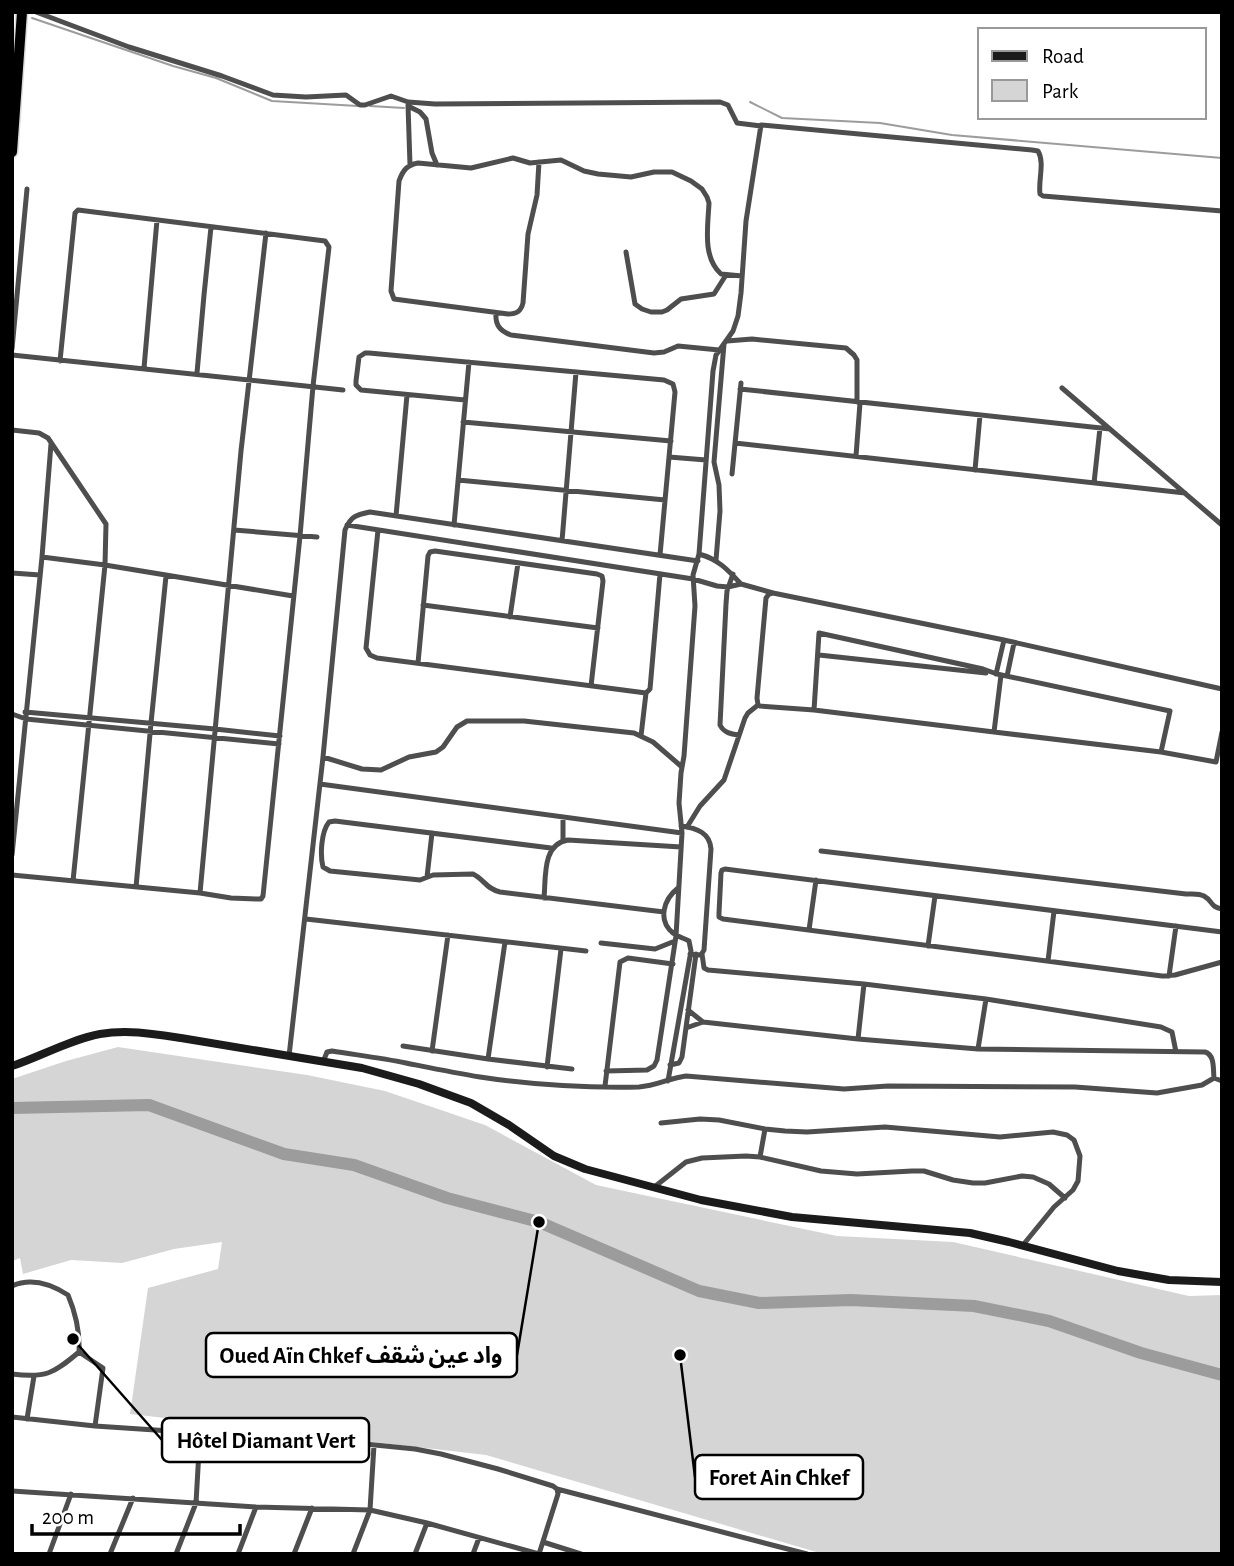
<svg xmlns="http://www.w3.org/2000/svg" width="1234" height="1566" viewBox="0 0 1234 1566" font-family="'Alegreya Sans','Noto Sans Arabic',sans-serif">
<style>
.green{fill:#d5d5d5}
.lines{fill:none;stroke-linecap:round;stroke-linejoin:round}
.stream{stroke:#9c9c9c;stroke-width:2}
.river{stroke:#9c9c9c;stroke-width:12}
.highway-casing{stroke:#dbdbdb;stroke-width:13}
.street{stroke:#4e4e4e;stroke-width:5}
.secondary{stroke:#1b1b1b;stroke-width:8}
.highway{stroke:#000;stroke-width:10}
.leader{fill:none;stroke:#000;stroke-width:2.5}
.callout-dot{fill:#000;stroke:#fff;stroke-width:2.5}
.callout{fill:#fff;stroke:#000;stroke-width:2.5}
.callout-label{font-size:23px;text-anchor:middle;font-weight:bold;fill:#000}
</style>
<rect width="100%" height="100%" fill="#fff"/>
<path class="green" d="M 118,1047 L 307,1075 L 385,1091 L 485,1125 L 596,1185 L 837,1236 L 953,1242 L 1189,1296 L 1222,1295 L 1222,1554 L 823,1554 L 486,1455 L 130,1414 L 148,1288 L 218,1269 L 222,1242 L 174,1249 L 122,1263 L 71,1260 L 23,1274 L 20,1258 L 12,1261 L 12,1079 L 66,1061 Z"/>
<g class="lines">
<path class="stream" d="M 32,18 L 173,66 L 216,78 L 272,101 L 358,106
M 750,102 L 782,118 L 880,123 L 952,135 L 1222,158
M 370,106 L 404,108"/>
<path class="river" d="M 12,1108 L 149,1105 L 284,1154 L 354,1165 L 447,1198 L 539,1222 L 699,1291 L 759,1303 L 851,1300 L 974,1306 L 1049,1321 L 1141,1353 L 1222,1375"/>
<defs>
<path id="highway" d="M 12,152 L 22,12"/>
</defs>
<use href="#highway" class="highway-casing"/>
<path class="street" d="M 36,12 L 129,47 L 222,76 L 273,95 L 306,97 L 346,95 L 360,105 L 365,105 L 391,96 L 408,102 L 435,104 L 720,102 L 728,105 L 737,123 L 761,126
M 408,105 L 410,165
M 408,106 L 420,112 L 426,119 L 432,153 L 437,165
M 539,162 L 537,195 L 528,234 L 523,303 C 521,311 517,314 508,314 L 394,299 L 391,291 L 399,181 C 403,170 407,165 418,163 L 471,168 L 513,158 L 530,163 L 561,160 L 584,171 L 598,174 L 631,177 L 654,172 L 672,172 L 691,181 L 702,189 L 707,197 L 709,203 C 708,226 702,257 721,274 L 742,276
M 626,252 L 635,304 L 642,309 L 651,312 L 662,312 L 667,310 L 681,299 L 714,294 L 726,275
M 496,313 C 495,325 500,331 511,335 L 654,353 L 664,352 L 678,346 L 719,350
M 727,341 L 752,339 L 846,348 L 854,355 L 857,360 L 857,402
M 12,349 L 27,189
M 12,355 L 343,390
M 144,368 L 157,220
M 197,373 L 204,295 L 211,227
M 1062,388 L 1222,525
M 740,389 L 1110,429
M 465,400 L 361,390 L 356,385 L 356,381 L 359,357 L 365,353 L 369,353 L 664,380 L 673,384 L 675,392 L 660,555
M 463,422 L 671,441
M 12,430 L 39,433 L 48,438 L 106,524 L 105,565 L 73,881
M 735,443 L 1185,493
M 856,456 L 860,403
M 669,457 L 706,460
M 975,470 L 980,415
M 732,474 L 741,383
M 458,480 L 665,500
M 1094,483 L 1100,428
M 396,516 L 407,395
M 347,525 L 693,579 L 717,586 L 728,587 L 741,584 L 773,593
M 454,525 L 469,362
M 234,530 L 317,537
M 378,530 L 366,648 L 370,655 L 377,658 L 646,693 L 650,689 L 660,574
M 562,541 L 576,372
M 699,554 C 718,559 728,570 741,584
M 42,557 L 105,565 L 293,596
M 716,560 L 720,511 L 719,485 L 714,462 L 724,344
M 12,573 L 40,575
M 733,574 L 727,591 L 726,604 L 720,725 C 724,733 731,734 739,735
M 423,605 L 598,628
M 510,617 L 518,563
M 819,655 L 986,673
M 418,663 L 428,556 L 430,552 L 435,551 L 597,574 L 602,576 L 603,581 L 591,686
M 996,674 L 1004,640
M 1001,675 L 994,732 L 814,710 L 760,706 L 758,705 L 757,698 L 766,598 L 769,594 L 773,593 L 1004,640 L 1222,689
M 1007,676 L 1014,643
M 814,710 L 819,633 L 983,669 L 997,674 L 1170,711 L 1161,752
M 25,712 L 215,729 L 280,736
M 12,714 L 26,719 L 279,744
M 994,732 L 1161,752 L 1216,762 L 1222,732
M 641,736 L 646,693
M 323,757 L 362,769 L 381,770 L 409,757 L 436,752 L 443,747 L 457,727 L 467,721 L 524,721 L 634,733 L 653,742 L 682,767
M 320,784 L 682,833
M 563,817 L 563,840
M 681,826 C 697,828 710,833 711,849 L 704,950 L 701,955 L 690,954
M 687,827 L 700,806 L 724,780 L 745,718 L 748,713 L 758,705
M 551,848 L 335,821 L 329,822 C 321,832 320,855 323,867 L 330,871 L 420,880 L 433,875 L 473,874 C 484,879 486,889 500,892 L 664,912
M 821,851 L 1186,894 C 1192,894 1199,893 1204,896 C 1213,901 1210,907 1222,909
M 12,855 L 42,557 L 51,444
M 12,875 L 200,893 L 231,898 L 256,899 L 261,899 L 263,896 L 300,536 L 313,386 L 329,247 L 325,241 L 78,210 L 75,213 L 60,361
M 427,877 L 432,833
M 136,887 L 151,723 L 166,576
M 200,893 L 241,451 L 266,233
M 544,898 C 546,877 542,844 568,840 L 681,847
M 306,919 L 586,951
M 809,930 L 816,880
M 1222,932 L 725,869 L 722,870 L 721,873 L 719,913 L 719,917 L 723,919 L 1162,976 L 1175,975 L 1222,962
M 601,943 L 655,949 L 675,941
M 928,946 L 935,896
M 702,954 L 704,968 L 708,970 L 864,984 L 986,999 L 1161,1027 L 1172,1032 L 1176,1052
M 1048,961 L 1054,911
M 1169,976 L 1176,926
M 688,1010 L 703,1022
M 686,1028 L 703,1022 L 858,1039 L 978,1049 L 1205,1052 C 1215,1055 1213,1069 1214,1078
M 858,1039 L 864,984
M 403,1046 L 488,1059 L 572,1069
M 978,1049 L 986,999
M 432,1051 L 448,935
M 289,1056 L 323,757 L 345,530 C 351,516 356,515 370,512 L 698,561
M 488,1059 L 505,942
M 323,1062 L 327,1052 L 332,1051 C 357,1055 382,1058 406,1063 C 431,1068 455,1073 480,1077 C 532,1085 586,1088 639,1087 C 656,1086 670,1078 686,1076 L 844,1089 L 888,1086 L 1075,1087 L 1157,1093 L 1202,1085 L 1214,1078 L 1222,1081
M 670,1065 L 679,1063 L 682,1057 L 696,954
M 547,1067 L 561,949
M 606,1071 L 647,1070 L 654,1066 L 657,1060 L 676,936 L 682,833 L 679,803 L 681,773 L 684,756 L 695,606 L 693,575 L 699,554 L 713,371 L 716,355 L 733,331 L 738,316 L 741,293 L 746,221 L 761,125 L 1032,150 L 1038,151 C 1045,163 1038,180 1040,194 L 1043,196 L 1222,211
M 668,1081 L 691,951 L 689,941 C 684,938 678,937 673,933 C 657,920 664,899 678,888
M 605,1086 L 620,962 L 628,958 L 673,964
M 661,1123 L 700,1119 L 719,1120 L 765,1129 L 785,1131 L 807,1132 L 885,1127 L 1000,1137 L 1053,1132 L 1067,1135 L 1074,1140 L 1080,1156 L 1078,1181 L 1073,1190 L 1054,1207 L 1023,1245
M 760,1157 L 765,1129
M 653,1188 L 686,1162 L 702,1158 L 746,1156 L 760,1157 L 821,1171 L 857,1174 L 912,1171 L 924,1171 L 953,1180 L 973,1183 L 985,1183 L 1022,1176 L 1033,1177 L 1049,1184 L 1065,1198
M 12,1286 C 32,1277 51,1284 68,1295 C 76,1314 80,1331 79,1352 L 103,1368 L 95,1426
M 12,1374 C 46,1378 53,1374 79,1352
M 12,1417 L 95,1426 L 200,1433 L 305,1438 L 415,1449 L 441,1454 L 498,1469 L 553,1486 L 557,1489 L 558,1494 L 539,1554
M 27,1419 L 34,1376
M 557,1489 L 807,1554
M 12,1491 L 256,1507 L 370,1510 L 427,1523 L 539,1554
M 543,1542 L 581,1554
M 49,1554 L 71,1494
M 110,1554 L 133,1498
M 176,1554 L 196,1503 L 200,1433
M 238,1554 L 256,1507
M 294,1554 L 312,1508
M 353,1554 L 370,1510 L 374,1445
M 415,1554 L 427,1523
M 473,1554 L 479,1538"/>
<path class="secondary" d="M 12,1066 C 42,1056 69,1040 100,1034 C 127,1029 155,1034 181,1038 L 362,1068 L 419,1084 L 471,1103 L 509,1125 L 554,1156 L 585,1169 L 701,1200 L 792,1217 L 970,1233 L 1009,1242 L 1118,1271 L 1169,1280 L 1222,1282"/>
<use href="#highway" class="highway"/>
</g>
<path class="leader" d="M539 1222L517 1355M73 1339L162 1440M680 1355L695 1477"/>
<g class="callout-dot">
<circle cx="539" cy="1222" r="7"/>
<circle cx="73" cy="1339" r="7"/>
<circle cx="680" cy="1355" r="7"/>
</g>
<g class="callout">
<rect x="206" y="1333" width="311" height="44" rx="7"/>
<rect x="162" y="1418" width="207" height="44" rx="7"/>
<rect x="695" y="1455" width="168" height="44" rx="7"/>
</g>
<g class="callout-label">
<text x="361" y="1363">Oued Aïn Chkef واد عين شقف</text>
<text x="266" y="1448">Hôtel Diamant Vert</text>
<text x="779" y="1485">Foret Ain Chkef</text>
</g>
<rect width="1234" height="1566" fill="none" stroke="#000000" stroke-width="28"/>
<rect x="978" y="28" width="228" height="91" fill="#ffffff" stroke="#999999" stroke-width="2"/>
<rect x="992" y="51" width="35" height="10" fill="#1b1b1b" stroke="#999999" stroke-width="2"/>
<text x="1042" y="63" font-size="21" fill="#000000">Road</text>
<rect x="992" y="80" width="35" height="21" fill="#d5d5d5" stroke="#999999" stroke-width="2"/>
<text x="1042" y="98" font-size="21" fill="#000000">Park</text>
<path d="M32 1524v10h208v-10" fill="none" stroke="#000000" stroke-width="3.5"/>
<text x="42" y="1524" font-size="21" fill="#000000" stroke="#ffffff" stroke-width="5" paint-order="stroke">200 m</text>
</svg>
